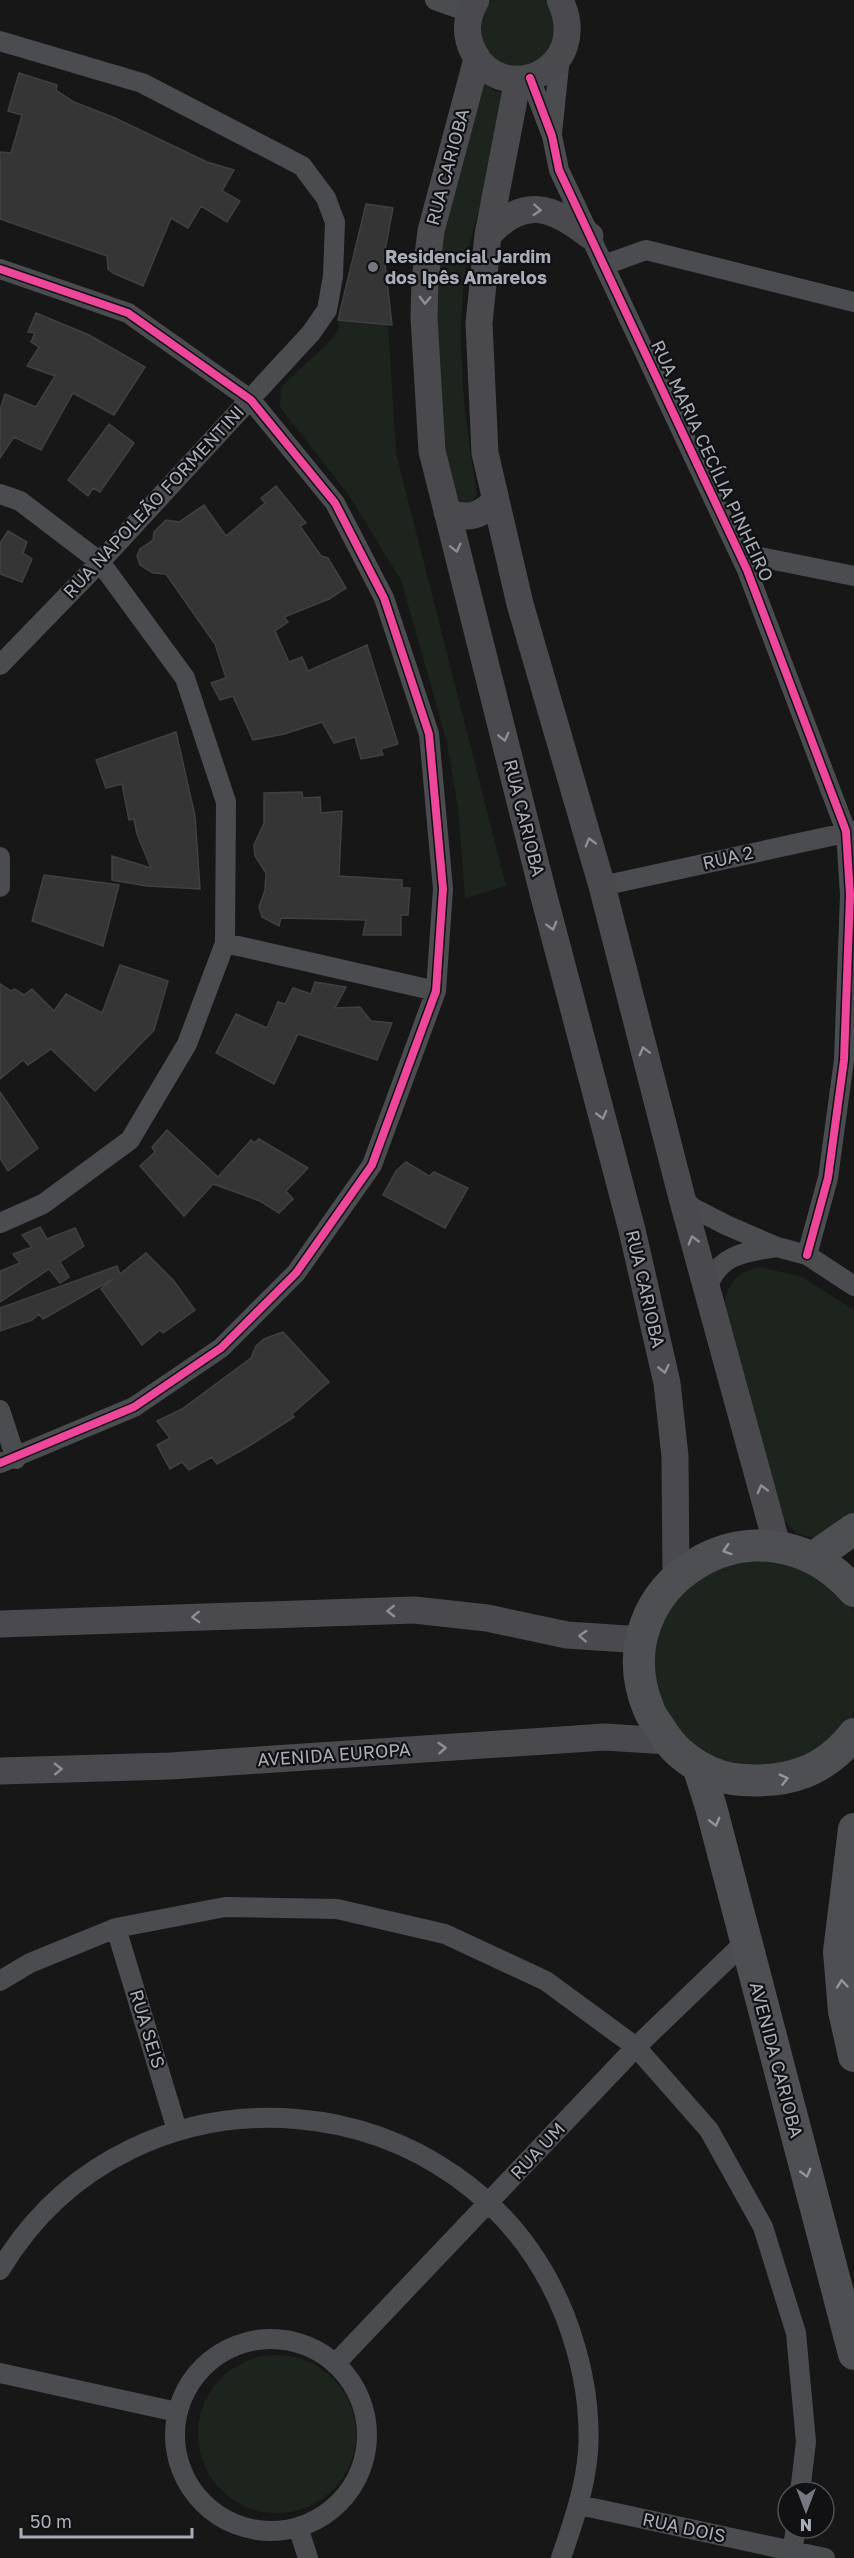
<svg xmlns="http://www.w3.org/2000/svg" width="854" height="2558" viewBox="0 0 854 2558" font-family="'Golos Text',sans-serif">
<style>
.green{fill:#1d241e}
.building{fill:#353536;stroke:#3f4043;stroke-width:1.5}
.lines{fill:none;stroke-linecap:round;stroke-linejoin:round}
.minor{stroke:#4b4c50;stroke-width:20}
.secondary{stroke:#4a4a4e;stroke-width:27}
.primary{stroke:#4d4f52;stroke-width:32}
.cycleway-casing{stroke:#111113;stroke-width:11}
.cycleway{stroke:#ed469a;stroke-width:8}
.oneway{stroke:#8c8f98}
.oneway2{stroke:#91969e}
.poi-dot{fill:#757880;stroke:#111113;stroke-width:2}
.labels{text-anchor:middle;stroke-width:4.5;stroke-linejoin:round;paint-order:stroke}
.street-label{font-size:18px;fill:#a8adb8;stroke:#111113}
.poi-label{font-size:18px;font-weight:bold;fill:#a8adb8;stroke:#111113;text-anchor:start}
</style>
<rect width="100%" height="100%" fill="#171717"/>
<path class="green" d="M 492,0 L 544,0 C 577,40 523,92 491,54 C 485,47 481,43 481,34 C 480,19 481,11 492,0 Z
M 478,80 L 497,92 L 519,93 C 504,137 486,182 474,227 C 452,313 462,407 477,494 L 471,502 L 457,505 L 438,448 L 432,282 Z
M 338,320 L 388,324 L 396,453 L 506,886 L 465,898 L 458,808 L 447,742 L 401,580 L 348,494 L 280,407 L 281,389 L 286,382 L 329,342 L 339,329 Z
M 760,1267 L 802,1277 L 854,1310 L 854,1516 L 819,1539 L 797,1534 L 782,1518 L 724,1307 C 726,1284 738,1271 760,1267 Z
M 738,1556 L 802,1564 L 851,1606 L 854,1612 L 854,1713 L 846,1728 L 823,1751 L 762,1771 L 700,1755 L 658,1706 L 651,1643 L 681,1586 Z
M198 2434a79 79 0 1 1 158 0a79 79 0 1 1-158 0Z"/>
<path class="building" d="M 19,73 L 57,85 L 56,90 L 74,102 L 115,118 L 207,162 L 234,170 L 222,191 L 240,201 L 227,222 L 201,206 L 188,228 L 171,218 L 143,286 L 113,273 L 108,269 L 107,256 L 0,219 L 0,152 L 11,153 L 22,115 L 8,111 Z
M 366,204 L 393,208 L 384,256 L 392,325 L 338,320 Z
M 36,313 L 89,335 L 145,367 L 114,415 L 73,393 L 41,450 L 14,437 L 0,458 L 0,410 L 5,394 L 36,407 L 55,376 L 27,366 L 39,347 L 31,342 L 35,333 L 28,332 Z
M 109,424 L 134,443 L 100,492 L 93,488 L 88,496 L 68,480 Z
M 276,486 L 306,523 L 300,526 L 321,556 L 328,558 L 346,588 L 329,599 L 284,617 L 288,622 L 275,631 L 289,662 L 302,657 L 308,671 L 367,645 L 398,744 L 381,749 L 383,755 L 361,759 L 355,737 L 334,743 L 322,722 L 284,734 L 253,740 L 233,696 L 220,700 L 211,683 L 226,678 L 215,644 L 166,574 L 153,573 L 140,565 L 137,556 L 140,549 L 153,540 L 154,532 L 166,520 L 179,522 L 204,505 L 226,536 L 265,503 L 261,498 Z
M 8,531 L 27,542 L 23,553 L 32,559 L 22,582 L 0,574 L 0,543 Z
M 176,732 L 195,816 L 200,889 L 147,886 L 112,880 L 112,856 L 151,868 L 137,834 L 134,819 L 129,820 L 122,784 L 106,788 L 96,760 Z
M 302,792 L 303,798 L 320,797 L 321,813 L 342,811 L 339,876 L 402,880 L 402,888 L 410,888 L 408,915 L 401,915 L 401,935 L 363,935 L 366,920 L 281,918 L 279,926 L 262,917 L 259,907 L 265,890 L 266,873 L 255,856 L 254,845 L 264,823 L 264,793 Z
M 44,875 L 119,885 L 103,946 L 32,921 Z
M 120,965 L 168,981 L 154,1030 L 95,1091 L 51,1049 L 28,1065 L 23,1060 L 0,1079 L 0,984 L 11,991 L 15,989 L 24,995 L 32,989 L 54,1011 L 66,994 L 102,1013 Z
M 315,982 L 346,987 L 335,1008 L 360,1007 L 371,1021 L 392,1023 L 377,1060 L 298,1034 L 274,1084 L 216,1053 L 236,1014 L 267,1028 L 278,1002 L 285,1004 L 293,988 L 311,994 Z
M 0,1092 L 38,1148 L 8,1171 L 0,1158 Z
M 167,1130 L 218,1177 L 251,1140 L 254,1143 L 259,1139 L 308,1168 L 286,1191 L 293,1199 L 279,1213 L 260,1201 L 213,1184 L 184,1216 L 140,1166 L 155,1152 L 152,1147 Z
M 406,1162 L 429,1176 L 434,1172 L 468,1188 L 445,1228 L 383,1195 L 396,1171 Z
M 40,1227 L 47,1239 L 75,1228 L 84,1246 L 60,1262 L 69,1277 L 60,1283 L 49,1269 L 0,1302 L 0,1271 L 20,1263 L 13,1254 L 32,1247 L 22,1235 Z
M 146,1253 L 174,1281 L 195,1310 L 163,1333 L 160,1330 L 142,1345 L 101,1289 L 113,1279 L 43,1319 L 39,1314 L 32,1320 L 0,1331 L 0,1308 L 117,1266 L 120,1274 Z
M 283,1332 L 329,1382 L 292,1414 L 294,1417 L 249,1446 L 217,1464 L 212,1457 L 189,1470 L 182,1462 L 170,1469 L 157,1445 L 170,1438 L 157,1421 L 182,1409 L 251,1358 L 256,1346 L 264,1339 Z"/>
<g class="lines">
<path class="minor" d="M 435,0 L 469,12
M 0,41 L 142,83 L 302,166 L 326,198 L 335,222 L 333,276 L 327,310 L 311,333 L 100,562 L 0,665
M 530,78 L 552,136 L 559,170 L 747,570 L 846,831 L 850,895 L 844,1060 L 828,1178 L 807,1255
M 552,133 L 560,57
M 604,265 L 646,250 L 854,302
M 0,269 L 128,313 L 251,400 L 335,503 L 384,598 L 429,734 L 443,889 L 436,991 L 372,1165 L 296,1273 L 221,1348 L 134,1407 L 0,1463
M 0,494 L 20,501 L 100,562 L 185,678 L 226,802 L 225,943 L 187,1044 L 130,1140 L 43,1204 L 0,1223
M 740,553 L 854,576
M 0,857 L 0,887
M 602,886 L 854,831
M 225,943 L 436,991
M 682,1198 L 693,1208 L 726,1225 L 777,1247 L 807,1255 L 854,1286
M 707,1288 C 719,1254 745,1252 777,1247
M 0,1410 L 16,1459
M 116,1928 L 177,2130
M 0,1981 L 30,1963 L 116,1928 L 225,1907 L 337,1909 L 445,1934 L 546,1981 L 636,2047 L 709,2130 L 763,2227 L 796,2333 L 806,2442 L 800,2492
M 0,2270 C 133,2047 469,2075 565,2316 C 581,2358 591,2406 588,2452 C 585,2489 573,2523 561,2558
M175 2435a96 96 0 1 1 192 0a96 96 0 1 1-192 0Z
M 335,2364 L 636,2047 L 745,1942
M 0,2373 L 177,2412
M 579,2505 L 825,2558
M 298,2527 L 308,2558
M 791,2558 L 796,2528"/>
<path class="secondary" d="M 476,0 C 466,18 464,34 474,53 C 503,108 593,70 560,0
M 477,59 L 431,231 L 425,280 L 424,318 L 432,451 L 543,893 L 632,1230 L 667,1383 L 675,1456 L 676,1577
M 518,79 L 488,235 L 479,323 L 485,453 L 520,604 L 602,886 L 682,1198 L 777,1545
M 488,235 C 524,196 552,206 590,236
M 447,512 C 467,520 482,516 496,500
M 0,1624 L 414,1610 L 487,1618 L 567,1635 L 642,1640
M 0,1771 L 170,1766 L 605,1737 L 668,1741"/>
<path class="primary" d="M 814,1557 L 854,1529
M 854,1591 C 759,1483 597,1586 649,1710 C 652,1718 659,1726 663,1733 C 679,1759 713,1779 743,1780 C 789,1783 825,1771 854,1734
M 698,1766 L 711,1807 L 854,2354
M 854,1829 L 839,1952 L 844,2011 L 854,2056"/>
<defs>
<path id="cycleway" d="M 530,78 L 552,136 L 559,170 L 747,570 L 846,831 L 850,895 L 844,1060 L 828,1178 L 807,1255
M 0,269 L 128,313 L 251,400 L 335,503 L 384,598 L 429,734 L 443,889 L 436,991 L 372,1165 L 296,1273 L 221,1348 L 134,1407 L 0,1463"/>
</defs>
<use href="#cycleway" class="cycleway-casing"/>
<use href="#cycleway" class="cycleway"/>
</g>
<defs><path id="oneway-chevron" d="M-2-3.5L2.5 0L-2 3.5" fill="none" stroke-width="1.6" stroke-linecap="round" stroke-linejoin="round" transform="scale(1.5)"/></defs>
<g class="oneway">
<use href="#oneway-chevron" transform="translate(537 210) rotate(5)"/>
<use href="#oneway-chevron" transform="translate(425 300) rotate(92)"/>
<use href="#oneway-chevron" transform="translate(456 548) rotate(76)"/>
<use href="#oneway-chevron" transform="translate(504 737) rotate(76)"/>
<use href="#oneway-chevron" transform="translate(590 842) rotate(-106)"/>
<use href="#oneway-chevron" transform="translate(552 926) rotate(75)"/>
<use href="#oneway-chevron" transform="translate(644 1051) rotate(-104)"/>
<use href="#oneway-chevron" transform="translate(602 1115) rotate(75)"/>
<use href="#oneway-chevron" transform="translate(693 1240) rotate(-106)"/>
<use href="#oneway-chevron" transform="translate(664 1369) rotate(77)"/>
<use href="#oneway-chevron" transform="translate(762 1489) rotate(-105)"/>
<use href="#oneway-chevron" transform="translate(391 1611) rotate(179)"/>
<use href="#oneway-chevron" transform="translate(196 1617) rotate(178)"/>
<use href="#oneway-chevron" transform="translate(583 1636) rotate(-177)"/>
<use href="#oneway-chevron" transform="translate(442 1748) rotate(-4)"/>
<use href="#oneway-chevron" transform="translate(58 1769) rotate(-1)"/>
</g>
<g class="oneway2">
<use href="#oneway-chevron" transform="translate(727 1550) rotate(162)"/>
<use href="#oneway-chevron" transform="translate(784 1779) rotate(-15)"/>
<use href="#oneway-chevron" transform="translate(715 1822) rotate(76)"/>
<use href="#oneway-chevron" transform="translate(842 1984) rotate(-95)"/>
<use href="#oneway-chevron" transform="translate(806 2173) rotate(75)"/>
</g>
<circle class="poi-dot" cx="373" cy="267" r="6"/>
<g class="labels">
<g class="street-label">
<text transform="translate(448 167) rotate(-75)" y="6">RUA CARIOBA</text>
<text transform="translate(712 461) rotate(65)" y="6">RUA MARIA CECÍLIA PINHEIRO</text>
<text transform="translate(154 502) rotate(-47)" y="6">RUA NAPOLEÃO FORMENTINI</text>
<text transform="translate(524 818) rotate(76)" y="6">RUA CARIOBA</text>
<text transform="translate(728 858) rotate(-13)" y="6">RUA 2</text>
<text transform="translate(645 1289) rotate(77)" y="6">RUA CARIOBA</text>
<text transform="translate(334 1755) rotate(-4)" y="6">AVENIDA EUROPA</text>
<text transform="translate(147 2029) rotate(73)" y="6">RUA SEIS</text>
<text transform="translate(776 2060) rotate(75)" y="6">AVENIDA CARIOBA</text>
<text transform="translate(538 2151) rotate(-47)" y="6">RUA UM</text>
<text transform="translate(684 2528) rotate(12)" y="6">RUA DOIS</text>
</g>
<g class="poi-label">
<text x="385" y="263">Residencial Jardim<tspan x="385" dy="21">dos Ipês Amarelos</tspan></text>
</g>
</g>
<g transform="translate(806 2510) rotate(180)"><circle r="28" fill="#111113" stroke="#4d4f55" stroke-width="1.5"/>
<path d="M0-4.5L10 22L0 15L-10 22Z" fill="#757880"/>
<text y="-9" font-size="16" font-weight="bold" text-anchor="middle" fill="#a8adb8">N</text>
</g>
<path d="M21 2528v9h171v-9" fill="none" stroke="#a8adb8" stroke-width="3"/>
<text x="30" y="2528" font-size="18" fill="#a8adb8" stroke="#111113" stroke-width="4.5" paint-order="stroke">50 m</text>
</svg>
